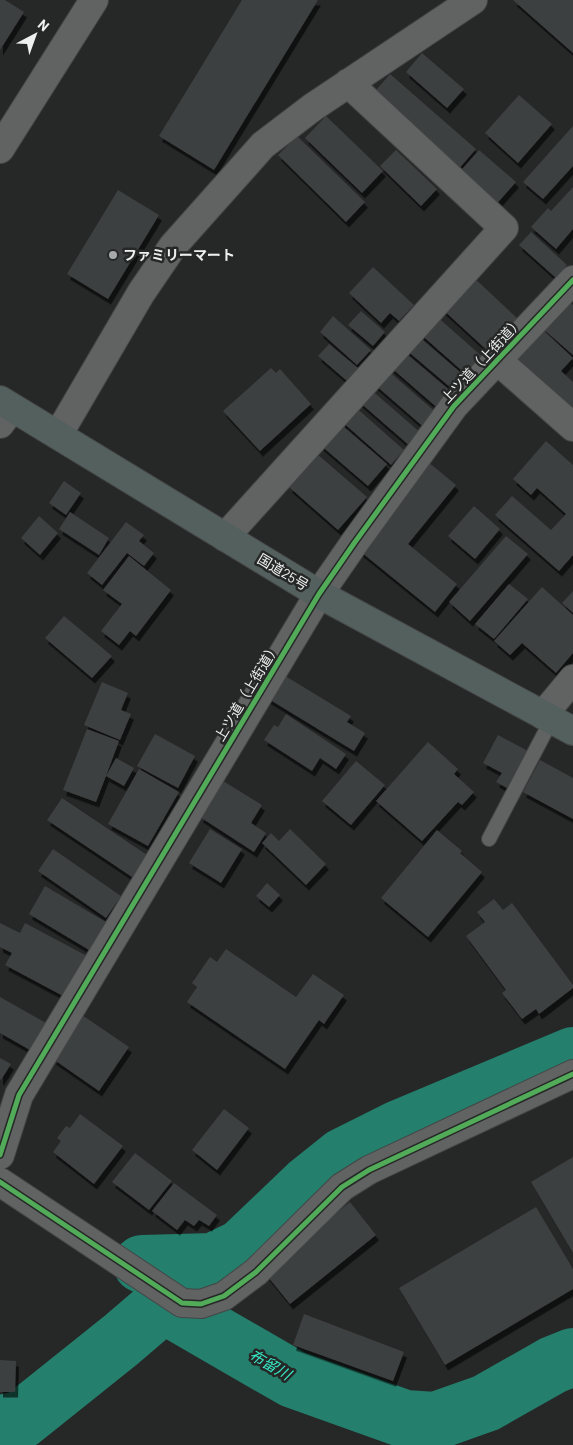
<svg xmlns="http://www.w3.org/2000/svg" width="573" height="1445" viewBox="0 0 573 1445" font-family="Barlow,'Noto Sans JP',sans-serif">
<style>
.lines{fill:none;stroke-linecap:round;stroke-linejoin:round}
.river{stroke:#247f6c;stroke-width:58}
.building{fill:#3e3f3f;filter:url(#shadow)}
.lane-casing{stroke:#444545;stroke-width:16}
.street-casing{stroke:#444545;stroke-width:30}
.secondary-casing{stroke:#444545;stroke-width:30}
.highway-casing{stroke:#444545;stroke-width:30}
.lane{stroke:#616262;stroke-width:14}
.street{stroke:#616262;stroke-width:28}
.secondary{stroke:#616262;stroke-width:28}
.highway{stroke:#54605e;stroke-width:28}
.cycleway-casing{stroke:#252827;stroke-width:8}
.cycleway{stroke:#51ab58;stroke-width:5}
.poi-dot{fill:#a8a9a9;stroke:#252827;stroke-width:2}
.labels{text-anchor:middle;stroke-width:5;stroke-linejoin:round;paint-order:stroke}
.poi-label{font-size:14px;font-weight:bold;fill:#eeefef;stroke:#252827;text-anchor:start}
.street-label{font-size:14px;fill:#eeefef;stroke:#252827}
.water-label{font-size:15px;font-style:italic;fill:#36ecc8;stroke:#252827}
</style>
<defs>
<filter id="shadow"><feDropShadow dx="3" dy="5.5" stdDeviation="0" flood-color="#0009"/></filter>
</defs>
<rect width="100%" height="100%" fill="#262727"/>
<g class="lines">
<path class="river" d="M 142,1264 L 213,1262 L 242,1248 L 308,1185 L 343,1157 L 399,1129 L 573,1056
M 163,1304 L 293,1379 L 405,1419 L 435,1421 L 486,1403 L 553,1365 L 573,1357
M 0,1424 L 21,1420 L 121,1340 L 163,1304"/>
</g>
<path class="building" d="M 0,0 L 5,0 L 24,12 L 0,50 Z
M 242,0 L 318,0 L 214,170 L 159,136 Z
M 513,0 L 573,0 L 573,53 Z
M 422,53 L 464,89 L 447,108 L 406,72 Z
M 390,74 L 476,149 L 457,171 L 371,96 Z
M 519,95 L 552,124 L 518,163 L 485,133 Z
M 326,116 L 383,171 L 362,193 L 305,138 Z
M 573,126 L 573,166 L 543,199 L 523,182 Z
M 297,136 L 365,202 L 346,222 L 278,155 Z
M 396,150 L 437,189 L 421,206 L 380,166 Z
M 479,150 L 516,182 L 493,208 L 456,176 Z
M 573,187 L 573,229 L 556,249 L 531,227 L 548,208 L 551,211 Z
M 118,190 L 159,215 L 108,299 L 67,274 Z
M 531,232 L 567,265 L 556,278 L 519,245 Z
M 373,267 L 414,305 L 399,321 L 390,313 L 381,323 L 349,293 Z
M 470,274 L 519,320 L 490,353 L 440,307 Z
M 567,300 L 573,305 L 573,355 L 542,328 Z
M 361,311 L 385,332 L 373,346 L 348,325 Z
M 434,314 L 485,359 L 469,377 L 418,332 Z
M 333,316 L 371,350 L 357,365 L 320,332 Z
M 540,327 L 573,358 L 561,371 L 573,382 L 573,411 L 510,360 Z
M 417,335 L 468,379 L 457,393 L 405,349 Z
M 329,344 L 358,368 L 347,381 L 318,356 Z
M 401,349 L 455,395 L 441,411 L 388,365 Z
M 271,368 L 276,373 L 280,369 L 311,404 L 260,451 L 223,411 Z
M 386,369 L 439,415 L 427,430 L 374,384 Z
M 369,388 L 422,434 L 411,447 L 357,400 Z
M 353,405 L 404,450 L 391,465 L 340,420 Z
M 337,421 L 387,464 L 368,486 L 318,443 Z
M 546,441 L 573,465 L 573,555 L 559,571 L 495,515 L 512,496 L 551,530 L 566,514 L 537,488 L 531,495 L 513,479 Z
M 317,454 L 367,497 L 338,530 L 289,487 Z
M 427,461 L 456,485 L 408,544 L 457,584 L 435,612 L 356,548 Z
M 64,481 L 81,493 L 66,515 L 49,503 Z
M 474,506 L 500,529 L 475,559 L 448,536 Z
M 70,512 L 109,538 L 99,555 L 59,529 Z
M 39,516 L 58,533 L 40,555 L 21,538 Z
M 126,522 L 144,535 L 139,541 L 154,553 L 144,566 L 127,553 L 102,585 L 87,573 Z
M 506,536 L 528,554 L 470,621 L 449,602 Z
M 129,556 L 171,590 L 136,636 L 130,631 L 119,645 L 101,631 L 122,604 L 103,590 Z
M 509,584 L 528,599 L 494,639 L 475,624 Z
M 542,587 L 573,615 L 573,653 L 556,673 L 522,643 L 510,655 L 494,641 Z
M 573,591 L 573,613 L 562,603 Z
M 64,616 L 112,656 L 92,678 L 45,638 Z
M 282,674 L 351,716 L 347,722 L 365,733 L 354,751 L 267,698 Z
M 102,682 L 128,693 L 121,710 L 131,714 L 120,740 L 84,725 Z
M 286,714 L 346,754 L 336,769 L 320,758 L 312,771 L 264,740 L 274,725 L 278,727 Z
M 87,729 L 119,741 L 106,776 L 116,758 L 134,768 L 124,786 L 106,776 L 96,802 L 63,790 Z
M 155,734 L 195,756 L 178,788 L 137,766 Z
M 498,735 L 528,751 L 507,788 L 496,782 L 502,773 L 483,763 Z
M 428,742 L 458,769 L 454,774 L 474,792 L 462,805 L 458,802 L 422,841 L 376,801 Z
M 540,760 L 573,778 L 573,819 L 523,792 Z
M 356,761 L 385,785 L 351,825 L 322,801 Z
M 139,769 L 179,792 L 148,846 L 108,824 Z
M 223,781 L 262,805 L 251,823 L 266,833 L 254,852 L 200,817 Z
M 62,798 L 150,857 L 135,879 L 47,820 Z
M 210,829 L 242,849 L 221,883 L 189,863 Z
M 290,829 L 326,864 L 306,885 L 262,843 L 271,833 L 279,841 Z
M 437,830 L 462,851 L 460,853 L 482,872 L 428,937 L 381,898 Z
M 53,849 L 121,896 L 106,918 L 38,871 Z
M 267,883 L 280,895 L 269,907 L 256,896 Z
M 45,886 L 106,922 L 89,950 L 29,914 Z
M 494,899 L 503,910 L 512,903 L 573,985 L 573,988 L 539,1014 L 536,1009 L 522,1019 L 502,993 L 506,990 L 466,936 L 485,922 L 477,912 Z
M 0,923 L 20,933 L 25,923 L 87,956 L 65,997 L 5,965 L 12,953 L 0,947 Z
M 226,949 L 296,997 L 313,974 L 344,995 L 324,1024 L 319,1020 L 285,1069 L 187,1002 L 197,987 L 192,983 L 210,957 L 217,962 Z
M 0,997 L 46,1023 L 30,1050 L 0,1033 Z
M 82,1015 L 129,1047 L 99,1091 L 53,1059 Z
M 0,1058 L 11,1064 L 1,1080 L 0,1079 Z
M 224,1109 L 249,1128 L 217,1170 L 192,1150 Z
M 80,1114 L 123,1146 L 94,1184 L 53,1152 L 61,1141 L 57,1138 L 66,1126 L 70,1128 Z
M 135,1153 L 172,1181 L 149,1210 L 112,1182 Z
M 573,1157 L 573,1253 L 531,1182 Z
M 174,1183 L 217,1215 L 209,1226 L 199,1220 L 194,1226 L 185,1220 L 177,1230 L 152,1211 Z
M 350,1202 L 376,1235 L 290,1304 L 264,1272 Z
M 536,1207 L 573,1269 L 573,1289 L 445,1365 L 399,1288 Z
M 304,1314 L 404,1352 L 393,1381 L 293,1345 Z
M 0,1360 L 16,1361 L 15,1392 L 0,1392 Z"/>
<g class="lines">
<defs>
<path id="lane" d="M 489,839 L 552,719"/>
<path id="street" d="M 497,360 L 573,427
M 0,424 L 12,408
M 58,435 L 141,293 L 173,246 L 263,145 L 313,107 L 473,0
M 225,537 L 504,228 L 348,83
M 543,715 L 573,679
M 0,1155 L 19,1095 L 319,594 L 355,542 L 454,406 L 573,280
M 0,1182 L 182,1303 L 201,1304 L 224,1296 L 256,1272 L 342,1187 L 369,1170 L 573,1074"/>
<path id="secondary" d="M 0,149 L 94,0"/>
<path id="highway" d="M 0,400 L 319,594 L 573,731"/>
</defs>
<use href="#lane" class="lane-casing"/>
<use href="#street" class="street-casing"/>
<use href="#secondary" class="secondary-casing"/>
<use href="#highway" class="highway-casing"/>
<use href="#lane" class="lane"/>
<use href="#street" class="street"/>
<use href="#secondary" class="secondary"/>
<use href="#highway" class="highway"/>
<defs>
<path id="cycleway" d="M 0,1155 L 19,1095 L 319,594 L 355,542 L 454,406 L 573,280
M 0,1182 L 182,1303 L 201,1304 L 224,1296 L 256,1272 L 342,1187 L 369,1170 L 573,1074"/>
</defs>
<use href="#cycleway" class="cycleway-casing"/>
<use href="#cycleway" class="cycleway"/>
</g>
<circle class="poi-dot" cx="113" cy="255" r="5"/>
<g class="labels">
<g class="poi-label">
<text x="123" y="260">ファミリーマート</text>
</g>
<g class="street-label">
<text transform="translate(482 360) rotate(-47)" y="5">上ツ道（上街道）</text>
<text transform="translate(283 572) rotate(31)" y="5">国道25号</text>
<text transform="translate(247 692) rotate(-59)" y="5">上ツ道（上街道）</text>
</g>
<g class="water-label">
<text transform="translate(270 1365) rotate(30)" y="5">布留川</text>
</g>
</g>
<g transform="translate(35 35) rotate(41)" stroke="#252827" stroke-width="4" paint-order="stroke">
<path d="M0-4L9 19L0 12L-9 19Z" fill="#eeefef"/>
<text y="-8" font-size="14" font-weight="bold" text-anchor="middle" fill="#eeefef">N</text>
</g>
</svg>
